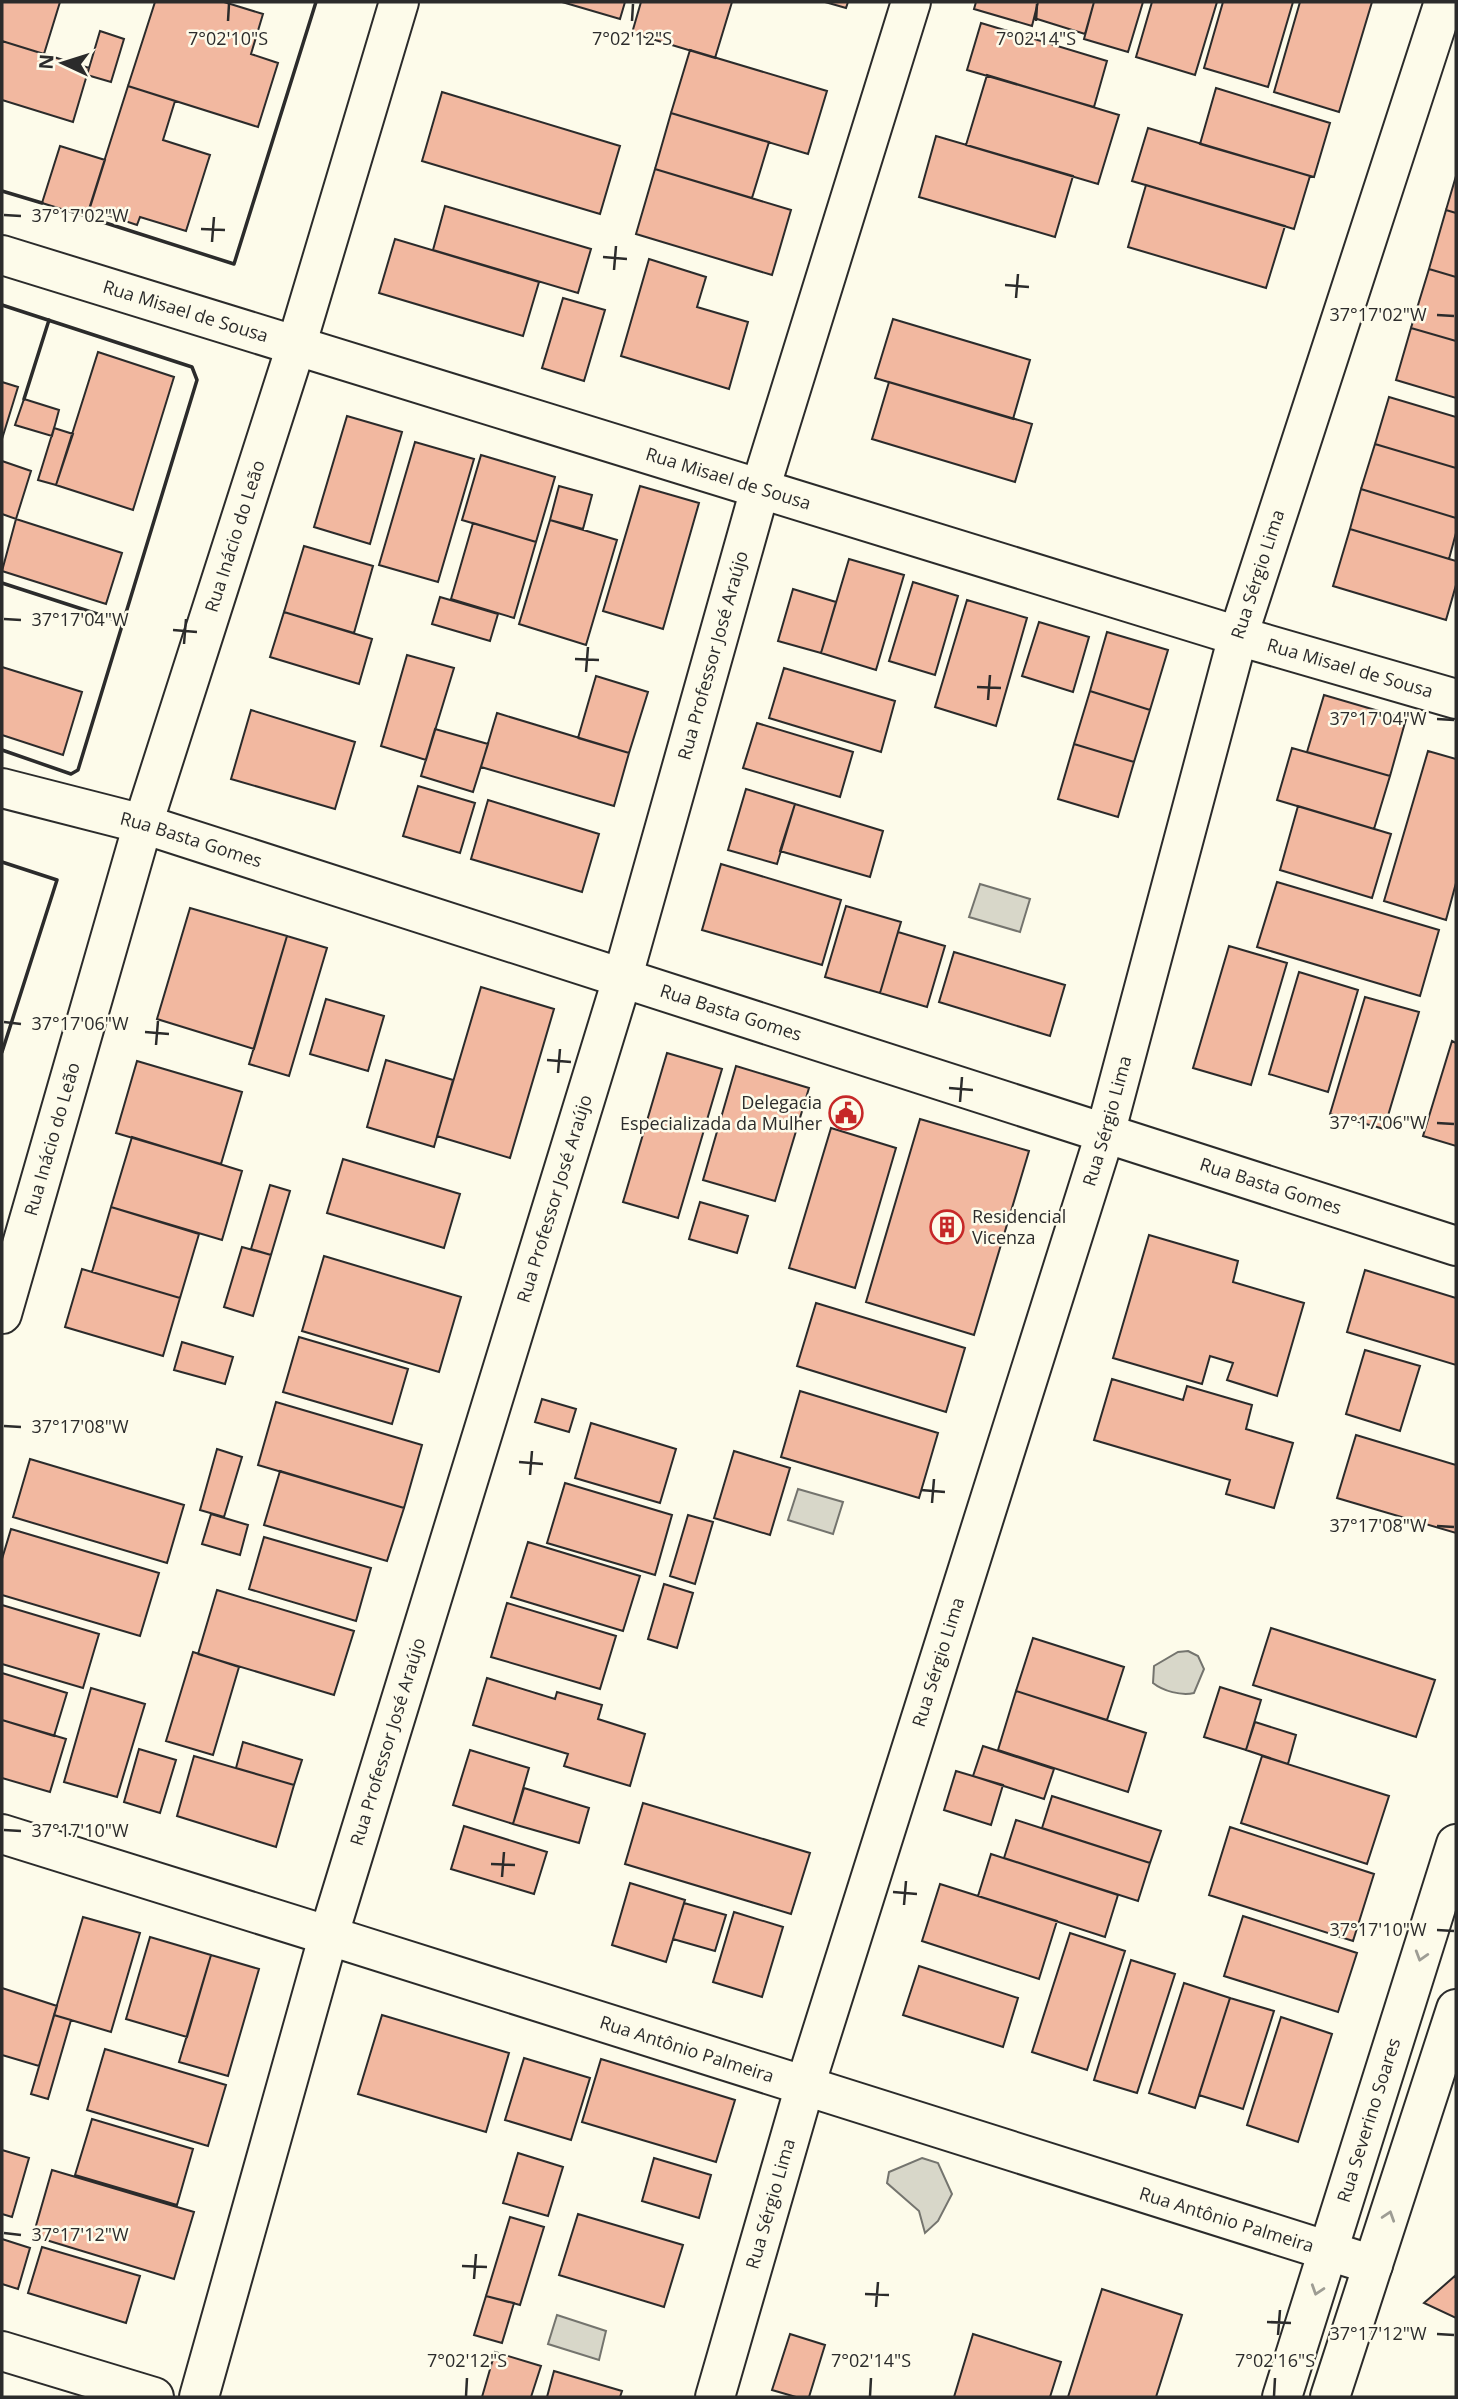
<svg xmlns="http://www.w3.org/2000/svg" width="1458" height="2399" viewBox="0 0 1458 2399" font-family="'Open Sans',sans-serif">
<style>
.water{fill:#d8d7c9;stroke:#74746e;stroke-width:2}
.building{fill:#f2b8a0;stroke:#2b2b2b;stroke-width:2}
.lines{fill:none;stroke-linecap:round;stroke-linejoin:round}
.minor-casing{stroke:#2b2b2b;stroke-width:42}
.minor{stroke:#fdfbea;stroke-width:38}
.wall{stroke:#2b2b2b;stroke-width:3.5}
.oneway{stroke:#9e9d94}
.ticks{fill:none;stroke:#2b2b2b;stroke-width:2.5}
.labels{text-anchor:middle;stroke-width:5;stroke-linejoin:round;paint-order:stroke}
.street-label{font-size:18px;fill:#2b2b2b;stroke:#fdfbea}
.poi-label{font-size:18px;fill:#2b2b2b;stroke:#fdfbea;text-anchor:end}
.ticks-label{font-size:18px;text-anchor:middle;fill:#2b2b2b;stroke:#fdfbea;stroke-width:5;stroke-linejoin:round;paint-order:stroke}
</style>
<rect width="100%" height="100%" fill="#fdfbea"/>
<path class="water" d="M 980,884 L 1030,899 L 1020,932 L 969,917 Z
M 798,1489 L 843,1502 L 833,1534 L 788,1520 Z
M 1188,1651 L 1198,1656 L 1204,1669 L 1194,1693 C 1181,1696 1163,1691 1153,1683 L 1154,1666 L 1178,1652 Z
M 922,2158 L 938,2163 L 952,2194 L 938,2221 L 925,2233 L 919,2211 L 887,2183 L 889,2172 Z
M 557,2315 L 606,2331 L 599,2360 L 548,2344 Z"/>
<path class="building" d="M 2,2 L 60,2 L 44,54 L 2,41 Z
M 155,2 L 224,2 L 263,14 L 251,54 L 278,63 L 258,127 L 128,86 Z
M 562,2 L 625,2 L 620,19 Z
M 641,2 L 732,2 L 715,58 L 632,33 Z
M 825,2 L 848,2 L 846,8 Z
M 976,2 L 1038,2 L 1032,26 L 974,9 Z
M 1038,2 L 1094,2 L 1085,34 L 1034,18 Z
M 1094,2 L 1143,2 L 1128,52 L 1084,39 Z
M 1152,2 L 1217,2 L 1195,75 L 1136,57 Z
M 1223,2 L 1293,2 L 1268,87 L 1204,68 Z
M 1300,2 L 1372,2 L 1339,112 L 1274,92 Z
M 981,23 L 1107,61 L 1094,107 L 967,70 Z
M 100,31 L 124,39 L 111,82 L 87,75 Z
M 2,41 L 89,68 L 73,122 L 2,100 Z
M 690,50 L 827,91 L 808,154 L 671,113 Z
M 987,75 L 1119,115 L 1098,184 L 966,145 Z
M 128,86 L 175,101 L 163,140 L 210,155 L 186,231 L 140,217 L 137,225 L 89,209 Z
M 1216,88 L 1330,123 L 1314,177 L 1200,144 Z
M 442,92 L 620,146 L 600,214 L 422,161 Z
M 671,113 L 769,142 L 752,198 L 655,169 Z
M 1148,128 L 1310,176 L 1294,229 L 1132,181 Z
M 936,136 L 1073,176 L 1055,237 L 919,197 Z
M 60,146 L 105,160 L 87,217 L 42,203 Z
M 655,169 L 791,210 L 772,275 L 636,234 Z
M 1456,176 L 1456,213 L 1446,210 Z
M 1146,185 L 1285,226 L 1266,288 L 1128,247 Z
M 445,206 L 591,249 L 578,293 L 433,250 Z
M 1446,210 L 1456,213 L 1456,277 L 1429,269 Z
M 395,239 L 539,282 L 523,336 L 379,293 Z
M 649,259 L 706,277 L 697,307 L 748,322 L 729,389 L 621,356 Z
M 1429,269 L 1456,277 L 1456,341 L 1411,328 Z
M 563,298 L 605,310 L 584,381 L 542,368 Z
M 893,319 L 1030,360 L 1013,419 L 875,378 Z
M 1411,328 L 1456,341 L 1456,398 L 1396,380 Z
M 98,352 L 174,377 L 133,510 L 56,485 Z
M 2,382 L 18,387 L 2,439 Z
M 889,382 L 1032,424 L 1015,482 L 872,439 Z
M 1389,397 L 1456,417 L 1456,468 L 1375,444 Z
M 24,399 L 59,410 L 52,436 L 15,425 Z
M 347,416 L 402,432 L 370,544 L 314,527 Z
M 54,428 L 73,434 L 56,485 L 38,480 Z
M 415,442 L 474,459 L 438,582 L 379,565 Z
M 1375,444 L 1456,468 L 1456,518 L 1361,489 Z
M 481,455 L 555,477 L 536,542 L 462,520 Z
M 2,461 L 31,471 L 16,519 L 2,514 Z
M 559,486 L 592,495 L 583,529 L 550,520 Z
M 640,486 L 699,503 L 663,629 L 603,611 Z
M 1361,489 L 1456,518 L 1456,533 L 1449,559 L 1350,529 Z
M 16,519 L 122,553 L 106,604 L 2,571 Z
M 550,520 L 617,540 L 586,645 L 519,624 Z
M 473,523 L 536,542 L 514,618 L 451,599 Z
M 1350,529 L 1456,561 L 1456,585 L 1446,620 L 1333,586 Z
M 304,546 L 373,566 L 354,633 L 284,612 Z
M 849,559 L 904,575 L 876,670 L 821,653 Z
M 913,582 L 958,596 L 935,675 L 889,661 Z
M 793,589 L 836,602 L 821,653 L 778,641 Z
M 440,597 L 498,614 L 490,641 L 432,624 Z
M 967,600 L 1027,618 L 996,726 L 935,707 Z
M 284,612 L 372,639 L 359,684 L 270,657 Z
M 1039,622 L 1089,637 L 1073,692 L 1022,676 Z
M 1107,632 L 1168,650 L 1150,710 L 1090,691 Z
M 407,655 L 454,668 L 426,760 L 381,746 Z
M 2,667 L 82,692 L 63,755 L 2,735 Z
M 784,668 L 895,701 L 881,752 L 769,718 Z
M 596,676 L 648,692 L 629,753 L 578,738 Z
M 1090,691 L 1150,710 L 1134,762 L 1074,744 Z
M 1324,695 L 1406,719 L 1390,776 L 1307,752 Z
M 251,710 L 355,742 L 335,809 L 231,779 Z
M 497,713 L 629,753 L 614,806 L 481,767 Z
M 757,723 L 853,752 L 840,797 L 743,768 Z
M 435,729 L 488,744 L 473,792 L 421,776 Z
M 1074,744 L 1134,762 L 1118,817 L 1058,799 Z
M 1292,748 L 1390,776 L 1374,829 L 1277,800 Z
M 1428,751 L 1456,759 L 1456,883 L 1446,920 L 1384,901 Z
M 418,786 L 475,803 L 460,853 L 403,836 Z
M 746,789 L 795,804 L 777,864 L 728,850 Z
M 488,800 L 599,834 L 582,892 L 471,859 Z
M 795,804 L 883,831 L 870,877 L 780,851 Z
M 1298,806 L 1391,834 L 1372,898 L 1280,870 Z
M 721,864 L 841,900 L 822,965 L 702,930 Z
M 1277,882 L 1439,930 L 1420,996 L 1257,947 Z
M 846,906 L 901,922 L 880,993 L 825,977 Z
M 190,908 L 287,936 L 254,1049 L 157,1019 Z
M 898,932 L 945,946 L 927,1007 L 880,993 Z
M 287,936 L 327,948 L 289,1076 L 249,1064 Z
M 1229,946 L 1287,963 L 1251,1085 L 1193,1068 Z
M 954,952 L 1065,985 L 1050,1036 L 939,1002 Z
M 1299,972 L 1358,990 L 1328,1092 L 1269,1074 Z
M 481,987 L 554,1009 L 510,1158 L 437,1136 Z
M 1365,997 L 1419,1012 L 1384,1129 L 1330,1114 Z
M 326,999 L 384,1016 L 368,1071 L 310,1054 Z
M 1452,1041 L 1456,1043 L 1456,1146 L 1423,1136 Z
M 667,1053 L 722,1069 L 678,1218 L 623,1202 Z
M 386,1060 L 453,1080 L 434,1147 L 367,1127 Z
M 137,1061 L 242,1092 L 221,1164 L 116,1133 Z
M 736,1066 L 809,1088 L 775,1201 L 703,1180 Z
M 920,1119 L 1029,1151 L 974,1335 L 866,1302 Z
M 831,1128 L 896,1148 L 855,1288 L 789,1268 Z
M 132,1137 L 242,1171 L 222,1240 L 111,1207 Z
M 343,1159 L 460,1194 L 444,1248 L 327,1213 Z
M 270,1185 L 290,1191 L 271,1255 L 251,1249 Z
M 700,1202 L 748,1216 L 737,1253 L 689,1239 Z
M 111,1207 L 199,1234 L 180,1298 L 92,1272 Z
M 1149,1235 L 1238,1261 L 1233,1282 L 1304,1303 L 1277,1396 L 1227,1380 L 1233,1363 L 1210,1356 L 1202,1384 L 1113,1358 Z
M 242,1247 L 271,1255 L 253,1316 L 224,1307 Z
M 324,1256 L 461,1297 L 439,1372 L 302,1331 Z
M 82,1269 L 180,1298 L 163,1356 L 65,1327 Z
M 1365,1270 L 1456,1298 L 1456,1365 L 1347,1332 Z
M 816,1303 L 965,1348 L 946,1412 L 797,1366 Z
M 299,1337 L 408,1369 L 392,1424 L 283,1392 Z
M 182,1342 L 233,1357 L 225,1384 L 174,1370 Z
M 1365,1350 L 1420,1366 L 1400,1431 L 1346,1414 Z
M 1112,1379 L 1183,1400 L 1187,1386 L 1252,1405 L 1246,1429 L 1293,1443 L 1274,1508 L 1226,1494 L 1230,1480 L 1094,1440 Z
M 800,1391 L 938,1433 L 919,1498 L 781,1457 Z
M 542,1399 L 576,1409 L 569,1432 L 535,1422 Z
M 276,1402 L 422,1445 L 404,1508 L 258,1465 Z
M 591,1423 L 676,1449 L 660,1503 L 575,1478 Z
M 1356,1435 L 1456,1465 L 1456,1533 L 1337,1498 Z
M 217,1449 L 242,1457 L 224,1517 L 200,1510 Z
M 734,1451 L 790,1468 L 770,1535 L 714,1518 Z
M 30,1459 L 184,1505 L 167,1563 L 13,1517 Z
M 280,1471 L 404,1508 L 387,1561 L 264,1525 Z
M 565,1483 L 672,1515 L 655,1575 L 547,1543 Z
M 211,1514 L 248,1525 L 240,1555 L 202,1544 Z
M 688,1515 L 713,1522 L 695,1584 L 670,1576 Z
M 11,1529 L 159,1573 L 140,1636 L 2,1595 L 2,1559 Z
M 264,1537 L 371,1568 L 356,1621 L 249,1589 Z
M 528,1542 L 640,1576 L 623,1631 L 511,1597 Z
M 664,1584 L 693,1593 L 677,1648 L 648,1639 Z
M 217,1590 L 354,1631 L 334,1695 L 198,1654 Z
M 507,1603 L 616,1636 L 600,1689 L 491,1657 Z
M 2,1605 L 99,1634 L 83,1688 L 2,1664 Z
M 1271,1628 L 1435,1680 L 1416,1737 L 1253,1685 Z
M 1033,1638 L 1124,1667 L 1107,1720 L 1016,1691 Z
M 193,1652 L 239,1667 L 213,1755 L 166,1741 Z
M 2,1673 L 67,1693 L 54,1736 L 2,1720 Z
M 487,1678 L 555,1699 L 557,1692 L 602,1705 L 598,1719 L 645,1734 L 630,1786 L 564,1766 L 568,1754 L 473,1725 Z
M 1220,1687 L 1261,1700 L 1246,1750 L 1204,1737 Z
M 91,1688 L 145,1704 L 117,1797 L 64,1782 Z
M 1016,1691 L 1146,1733 L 1128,1792 L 998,1750 Z
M 2,1720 L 66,1739 L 50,1792 L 2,1778 Z
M 1255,1722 L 1296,1735 L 1288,1764 L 1246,1750 Z
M 243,1742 L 302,1760 L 294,1785 L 236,1768 Z
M 983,1746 L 1054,1769 L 1044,1799 L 973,1776 Z
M 139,1749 L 176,1760 L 160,1813 L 124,1802 Z
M 470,1750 L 529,1768 L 513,1824 L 453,1805 Z
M 194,1756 L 294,1785 L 276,1847 L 177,1816 Z
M 1262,1756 L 1389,1796 L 1367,1864 L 1241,1823 Z
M 956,1771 L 1003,1785 L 991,1825 L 944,1810 Z
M 524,1788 L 589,1808 L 579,1843 L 513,1824 Z
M 1052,1796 L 1161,1831 L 1150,1863 L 1042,1828 Z
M 643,1803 L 810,1853 L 791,1914 L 625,1864 Z
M 1016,1820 L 1150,1863 L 1138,1901 L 1004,1858 Z
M 464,1826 L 547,1852 L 534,1894 L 451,1869 Z
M 1230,1827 L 1374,1874 L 1353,1941 L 1209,1895 Z
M 991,1854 L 1118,1895 L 1105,1937 L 978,1896 Z
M 630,1883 L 685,1900 L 666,1962 L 612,1945 Z
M 940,1884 L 1057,1921 L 1039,1979 L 922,1941 Z
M 684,1903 L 726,1915 L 715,1951 L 673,1939 Z
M 734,1912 L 783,1927 L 762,1997 L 713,1982 Z
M 1243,1916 L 1357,1953 L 1338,2012 L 1224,1976 Z
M 83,1917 L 140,1933 L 111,2032 L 54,2015 Z
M 1070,1933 L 1125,1951 L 1087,2070 L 1032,2052 Z
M 150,1937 L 211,1955 L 187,2037 L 126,2019 Z
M 211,1955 L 259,1969 L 228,2076 L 179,2062 Z
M 1131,1960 L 1175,1974 L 1137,2093 L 1094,2080 Z
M 919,1966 L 1018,1998 L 1003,2047 L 903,2015 Z
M 1184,1983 L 1230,1998 L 1195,2108 L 1149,2093 Z
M 2,1988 L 57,2006 L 39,2066 L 2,2055 Z
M 1230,1998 L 1274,2011 L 1243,2109 L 1199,2095 Z
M 54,2015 L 71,2020 L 48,2099 L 31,2094 Z
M 382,2015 L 509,2053 L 486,2132 L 358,2094 Z
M 1281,2017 L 1332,2034 L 1298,2142 L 1247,2125 Z
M 105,2049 L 226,2085 L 208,2146 L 87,2110 Z
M 524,2058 L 590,2078 L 571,2140 L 505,2120 Z
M 601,2059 L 735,2100 L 716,2162 L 582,2122 Z
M 92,2119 L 193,2149 L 177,2205 L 75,2175 Z
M 2,2150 L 29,2158 L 12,2217 L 2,2214 Z
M 518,2153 L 563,2167 L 548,2216 L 503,2203 Z
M 654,2158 L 711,2175 L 699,2218 L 642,2201 Z
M 52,2170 L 194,2212 L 174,2279 L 33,2236 Z
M 578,2214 L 683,2245 L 664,2307 L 559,2275 Z
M 510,2217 L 544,2227 L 520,2305 L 486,2296 Z
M 2,2239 L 30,2248 L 18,2289 L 2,2284 Z
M 42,2247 L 140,2276 L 126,2323 L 28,2293 Z
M 1456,2275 L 1456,2318 L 1424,2303 Z
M 1102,2289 L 1182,2315 L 1156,2397 L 1068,2397 Z
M 486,2296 L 514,2303 L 502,2343 L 474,2335 Z
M 790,2334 L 825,2345 L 809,2397 L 796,2397 L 772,2390 Z
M 973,2334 L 1061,2362 L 1050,2397 L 954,2397 Z
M 495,2352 L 541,2366 L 531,2397 L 482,2397 Z
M 554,2371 L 622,2391 L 620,2397 L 547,2397 Z"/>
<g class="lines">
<defs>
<g id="minor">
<path id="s1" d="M 2,255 L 1238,636 L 1456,699"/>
<path id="s2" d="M 2,788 L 143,824 L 1456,1246"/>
<path id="s3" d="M 2,1314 L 143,824 L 297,343 L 399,2"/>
<path id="s4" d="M 2,1834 C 460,1974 914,2125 1373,2265"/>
<path d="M 2,2351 L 154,2397"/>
<path id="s5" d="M 199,2397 L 329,1934 L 623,976 L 760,489 L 911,2"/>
<path id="s6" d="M 715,2397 L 804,2089 L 1105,1134 L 1238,636 L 1444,2"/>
<path id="s7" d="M 1282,2397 L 1456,1844"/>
<path d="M 1330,2397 L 1456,2009"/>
</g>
</defs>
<use href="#minor" class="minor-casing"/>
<use href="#minor" class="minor"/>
<path class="wall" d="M 2,191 L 42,203
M 87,217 L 234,264 L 316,2
M 2,305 L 192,367 L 197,380 L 78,770 L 71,774 L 2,750
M 24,399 L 49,320
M 2,583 L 122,622
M 2,862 L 57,880 L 2,1052"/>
</g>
<defs><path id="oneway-chevron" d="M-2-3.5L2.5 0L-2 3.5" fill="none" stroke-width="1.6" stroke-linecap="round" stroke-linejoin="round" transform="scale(1.75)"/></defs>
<g class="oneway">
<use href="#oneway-chevron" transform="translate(1421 1956) rotate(107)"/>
<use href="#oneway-chevron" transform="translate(1389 2216) rotate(-72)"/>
<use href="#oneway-chevron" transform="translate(1317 2290) rotate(108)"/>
</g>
<path class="ticks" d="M 228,21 L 229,4M 632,21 L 633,4M 1036,21 L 1037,4M 4,215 L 21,216M 201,229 L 225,230M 212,242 L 214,217M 603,257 L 627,259M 614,270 L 616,246M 1005,285 L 1029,287M 1016,298 L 1018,274M 1437,315 L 1454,316M 4,619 L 21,620M 173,630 L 197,632M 184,644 L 186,619M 575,659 L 599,660M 586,672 L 588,647M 977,687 L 1001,688M 988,700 L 990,675M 1437,719 L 1454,720M 4,1022 L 21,1024M 145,1032 L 169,1034M 156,1045 L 158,1021M 547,1060 L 571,1062M 558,1073 L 560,1049M 949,1088 L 973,1090M 960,1102 L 962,1077M 1437,1123 L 1454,1124M 4,1426 L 21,1427M 519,1462 L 543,1464M 530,1475 L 532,1451M 921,1490 L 945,1492M 932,1503 L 934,1479M 1437,1526 L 1454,1527M 4,1830 L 21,1831M 491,1864 L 515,1865M 502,1877 L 504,1852M 893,1892 L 917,1894M 904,1905 L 906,1881M 1437,1930 L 1454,1931M 4,2233 L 21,2235M 462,2266 L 487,2267M 474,2279 L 476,2254M 865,2294 L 889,2295M 876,2307 L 878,2282M 1267,2322 L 1291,2323M 1437,2334 L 1454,2335M 1278,2335 L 1280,2310M 466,2396 L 467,2378M 870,2396 L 871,2378M 1274,2396 L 1275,2378"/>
<defs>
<symbol id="civic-ring" viewBox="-11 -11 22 22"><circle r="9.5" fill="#fdfbea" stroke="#c62828" stroke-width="1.5"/><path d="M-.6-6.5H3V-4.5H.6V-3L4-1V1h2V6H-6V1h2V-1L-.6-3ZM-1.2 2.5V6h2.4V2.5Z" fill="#c62828"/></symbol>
<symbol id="building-ring" viewBox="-11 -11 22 22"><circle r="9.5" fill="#fdfbea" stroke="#c62828" stroke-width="1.5"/><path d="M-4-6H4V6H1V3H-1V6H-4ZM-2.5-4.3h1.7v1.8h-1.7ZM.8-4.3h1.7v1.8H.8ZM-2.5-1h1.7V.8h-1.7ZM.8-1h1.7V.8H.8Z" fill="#c62828"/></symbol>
</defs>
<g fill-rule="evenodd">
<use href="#civic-ring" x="827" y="1094" width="38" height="38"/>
<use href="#building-ring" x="928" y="1208" width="38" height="38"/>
</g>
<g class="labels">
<g class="street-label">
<text dy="6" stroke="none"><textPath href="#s1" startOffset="192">Rua Misael de Sousa</textPath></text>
<text dy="6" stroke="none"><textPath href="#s1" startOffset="760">Rua Misael de Sousa</textPath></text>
<text dy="6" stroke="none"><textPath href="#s3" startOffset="812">Rua Inácio do Leão</textPath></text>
<text dy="6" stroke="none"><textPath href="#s6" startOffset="1902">Rua Sérgio Lima</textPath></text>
<text dy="6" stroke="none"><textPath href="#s5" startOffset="1816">Rua Professor José Araújo</textPath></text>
<text dy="6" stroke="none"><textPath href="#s1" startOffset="1410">Rua Misael de Sousa</textPath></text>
<text dy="6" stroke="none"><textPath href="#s2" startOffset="196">Rua Basta Gomes</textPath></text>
<text dy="6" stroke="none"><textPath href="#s2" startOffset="763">Rua Basta Gomes</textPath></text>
<text dy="6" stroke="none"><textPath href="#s6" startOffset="1335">Rua Sérgio Lima</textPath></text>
<text dy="6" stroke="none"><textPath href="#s3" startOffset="182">Rua Inácio do Leão</textPath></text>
<text dy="6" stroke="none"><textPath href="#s2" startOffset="1330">Rua Basta Gomes</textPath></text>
<text dy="6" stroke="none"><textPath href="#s5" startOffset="1250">Rua Professor José Araújo</textPath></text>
<text dy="6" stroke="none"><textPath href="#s6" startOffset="768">Rua Sérgio Lima</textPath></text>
<text dy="6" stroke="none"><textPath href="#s5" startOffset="682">Rua Professor José Araújo</textPath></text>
<text dy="6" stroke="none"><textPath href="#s4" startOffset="718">Rua Antônio Palmeira</textPath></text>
<text dy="6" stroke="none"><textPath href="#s7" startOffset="290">Rua Severino Soares</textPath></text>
<text dy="6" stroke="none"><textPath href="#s6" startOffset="201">Rua Sérgio Lima</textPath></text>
<text dy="6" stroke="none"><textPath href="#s4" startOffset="1284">Rua Antônio Palmeira</textPath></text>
</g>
<g class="poi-label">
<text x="822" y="1109">Delegacia<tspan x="822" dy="21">Especializada da Mulher</tspan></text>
<text x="972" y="1223" text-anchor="start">Residencial<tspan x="972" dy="21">Vicenza</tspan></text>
</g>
</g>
<g class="ticks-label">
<text x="228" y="45">7°02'10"S</text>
<text x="632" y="45">7°02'12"S</text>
<text x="1036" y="45">7°02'14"S</text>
<text x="80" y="222">37°17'02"W</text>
<text x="1378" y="321">37°17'02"W</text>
<text x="80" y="626">37°17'04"W</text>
<text x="1378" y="725">37°17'04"W</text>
<text x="80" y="1030">37°17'06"W</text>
<text x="1378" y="1129">37°17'06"W</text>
<text x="80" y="1433">37°17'08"W</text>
<text x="1378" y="1532">37°17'08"W</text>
<text x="80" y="1837">37°17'10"W</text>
<text x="1378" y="1936">37°17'10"W</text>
<text x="80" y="2241">37°17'12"W</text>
<text x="1378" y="2340">37°17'12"W</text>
<text x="467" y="2367">7°02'12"S</text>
<text x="871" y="2367">7°02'14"S</text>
<text x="1275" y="2367">7°02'16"S</text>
</g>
<rect width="1458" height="2399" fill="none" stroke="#2b2b2b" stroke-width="7"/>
<g transform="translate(63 63) rotate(274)" stroke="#fdfbea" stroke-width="5" paint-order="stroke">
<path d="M0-5L12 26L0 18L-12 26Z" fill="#2b2b2b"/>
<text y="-10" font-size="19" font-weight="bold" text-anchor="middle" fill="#2b2b2b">N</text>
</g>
</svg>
